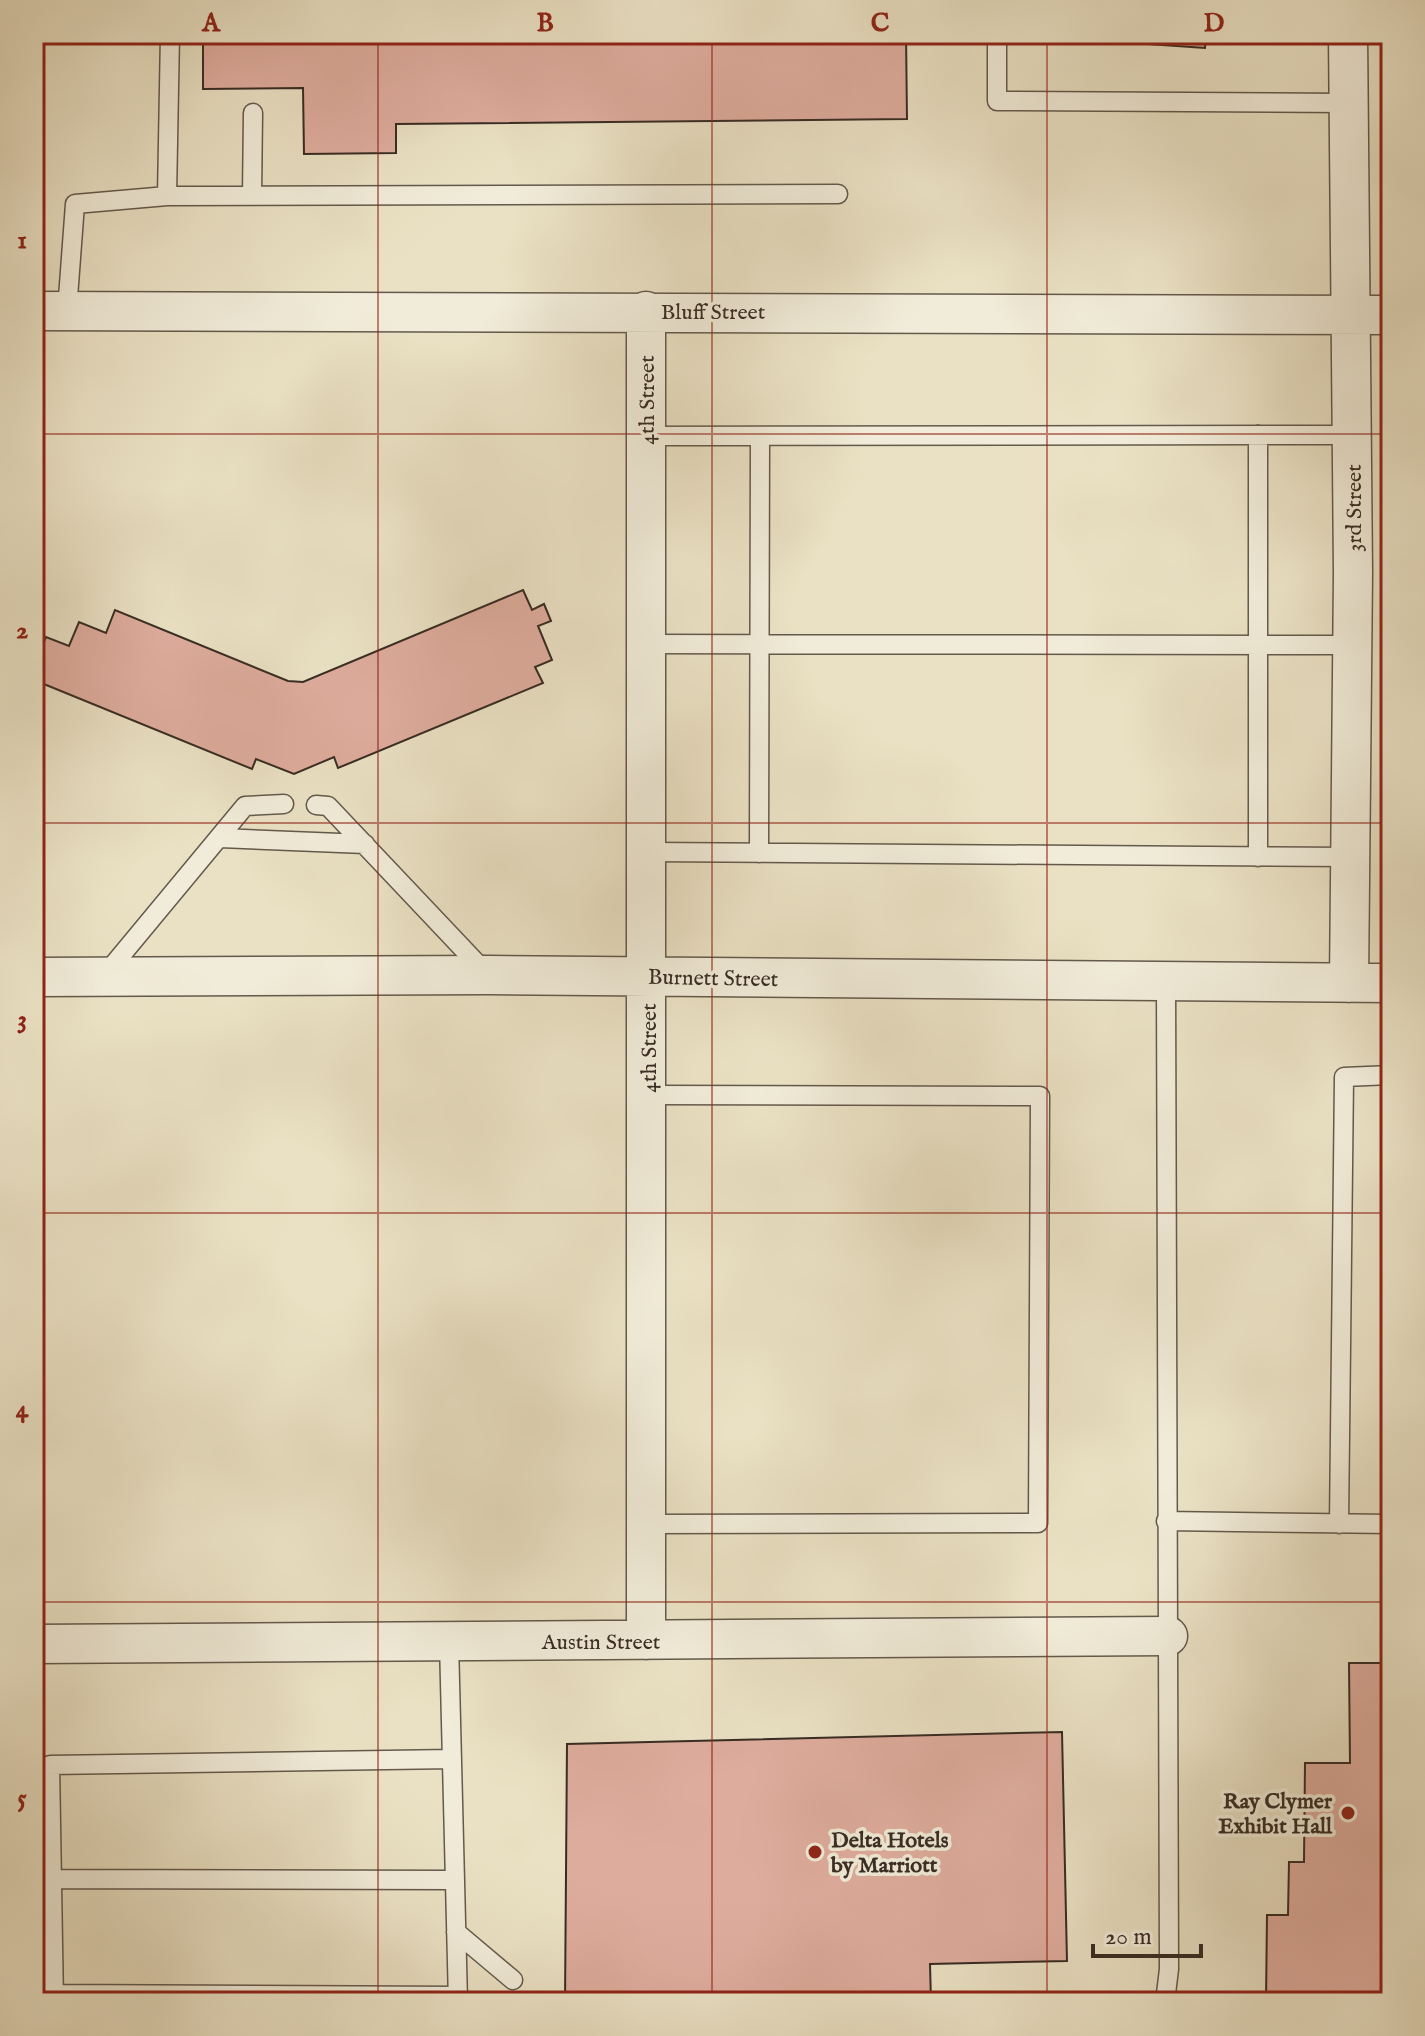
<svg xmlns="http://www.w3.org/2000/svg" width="1425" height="2036" viewBox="0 0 1425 2036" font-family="'IM FELL English',serif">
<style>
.building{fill:#deac9d;stroke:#382c24;stroke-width:2}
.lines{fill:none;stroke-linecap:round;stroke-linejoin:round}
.service-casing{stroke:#64594c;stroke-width:21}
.minor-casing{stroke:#64594c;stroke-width:41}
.service{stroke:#f1ecd9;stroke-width:18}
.minor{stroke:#f1ecd9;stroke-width:38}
.grid{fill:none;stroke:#8f2418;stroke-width:2;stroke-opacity:0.55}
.poi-dot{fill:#8f2418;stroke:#f1ecd9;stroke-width:3}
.labels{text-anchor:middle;stroke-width:7;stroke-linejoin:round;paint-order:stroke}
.street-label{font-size:22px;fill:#382c24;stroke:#f1ecd9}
.poi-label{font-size:22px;font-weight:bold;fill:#382c24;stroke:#f1ecd9;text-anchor:end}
.neatline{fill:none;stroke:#8f2418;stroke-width:3}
.grid-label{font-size:26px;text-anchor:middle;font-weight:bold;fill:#8f2418}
</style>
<rect width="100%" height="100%" fill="#eae1c4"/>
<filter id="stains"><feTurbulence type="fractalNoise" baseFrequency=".0025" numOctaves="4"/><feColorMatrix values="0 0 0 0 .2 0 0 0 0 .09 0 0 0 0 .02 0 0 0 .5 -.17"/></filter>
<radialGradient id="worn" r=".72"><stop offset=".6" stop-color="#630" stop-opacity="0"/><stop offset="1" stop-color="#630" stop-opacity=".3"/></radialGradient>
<path class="building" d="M 203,34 L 906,34 L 907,119 L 396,124 L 396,153 L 304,154 L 303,88 L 203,89 Z
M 1061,34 L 1206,34 L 1205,48 L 1060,38 Z
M 523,590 L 532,610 L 544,604 L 551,621 L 538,626 L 552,660 L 535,667 L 543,683 L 338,768 L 334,757 L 294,774 L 256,759 L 252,769 L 34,680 L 34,667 L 46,637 L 69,646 L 79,622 L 106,633 L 115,610 L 288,681 L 303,682 Z
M 1349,1663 L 1391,1663 L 1391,2002 L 1266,2002 L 1267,1915 L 1288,1915 L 1289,1862 L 1304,1862 L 1305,1763 L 1350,1763 Z
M 1062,1732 L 1067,1961 L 930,1964 L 931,2002 L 565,2002 L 567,1744 Z"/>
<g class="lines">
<defs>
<path id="service" d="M 170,34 L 167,196 L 838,194
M 997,34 L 997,101 L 1348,103
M 252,195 L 253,113
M 67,311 L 75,204 L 167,196
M 646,436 L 1352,435
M 646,644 L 1352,645
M 316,805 L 328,806 L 486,973
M 220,838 L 365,844
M 647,852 L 1350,857
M 759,853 L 760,436
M 1258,857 L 1258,435
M 104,976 L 245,806 L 284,804
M 1166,1521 L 1391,1524
M 646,1524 L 1038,1523 L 1040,1096 L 648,1095
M 1339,1524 L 1344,1077 L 1391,1075
M 449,1642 L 458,2002
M 52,1879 L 455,1880
M 456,1932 L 513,1980
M 54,1994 L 458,1996
M 54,2002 L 50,1765 L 452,1759
M 1165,2002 L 1169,1969 L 1166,981"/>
<path id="minor" d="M 1348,34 L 1353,573 L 1349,983
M 34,311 L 1391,315
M 646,311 L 646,1640
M 34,977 L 488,975 L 1391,983
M 34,1644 L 1168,1636"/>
</defs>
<use href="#service" class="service-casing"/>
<use href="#minor" class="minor-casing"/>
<use href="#service" class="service"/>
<use href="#minor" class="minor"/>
</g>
<path class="grid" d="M 378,34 L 378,2002M 712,34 L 712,2002M 1047,34 L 1047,2002M 34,434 L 1391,434M 34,823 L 1391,823M 34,1213 L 1391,1213M 34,1602 L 1391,1602"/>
<g class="poi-dot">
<circle cx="1348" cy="1813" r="8"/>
<circle cx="815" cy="1852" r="8"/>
</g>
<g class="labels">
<g class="street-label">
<text x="713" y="319">Bluff Street</text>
<text transform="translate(646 400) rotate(-90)" y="8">4th Street</text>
<text transform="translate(1353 508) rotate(-90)" y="8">3rd Street</text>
<text transform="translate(713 977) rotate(1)" y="8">Burnett Street</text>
<text transform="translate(648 1048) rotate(-90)" y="8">4th Street</text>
<text x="601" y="1649">Austin Street</text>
</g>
<g class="poi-label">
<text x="1332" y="1808">Ray Clymer<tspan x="1332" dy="25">Exhibit Hall</tspan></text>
<text x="831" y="1847" text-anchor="start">Delta Hotels<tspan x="831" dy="25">by Marriott</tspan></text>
</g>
</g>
<rect width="1425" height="2036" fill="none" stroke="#eae1c4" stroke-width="88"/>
<path d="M1093 1944v12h108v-12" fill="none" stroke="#382c24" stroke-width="4"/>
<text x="1105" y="1944" font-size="24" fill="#382c24" stroke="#f1ecd9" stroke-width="6" paint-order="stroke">20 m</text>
<rect x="44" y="44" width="1337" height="1948" class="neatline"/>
<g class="grid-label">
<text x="211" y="31">A</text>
<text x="545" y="31">B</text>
<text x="880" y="31">C</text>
<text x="1214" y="31">D</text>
<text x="22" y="248">1</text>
<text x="22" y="638">2</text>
<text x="22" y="1027">3</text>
<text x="22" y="1417">4</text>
<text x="22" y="1806">5</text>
</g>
<rect width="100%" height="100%" filter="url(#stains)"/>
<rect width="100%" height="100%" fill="url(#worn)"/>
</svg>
